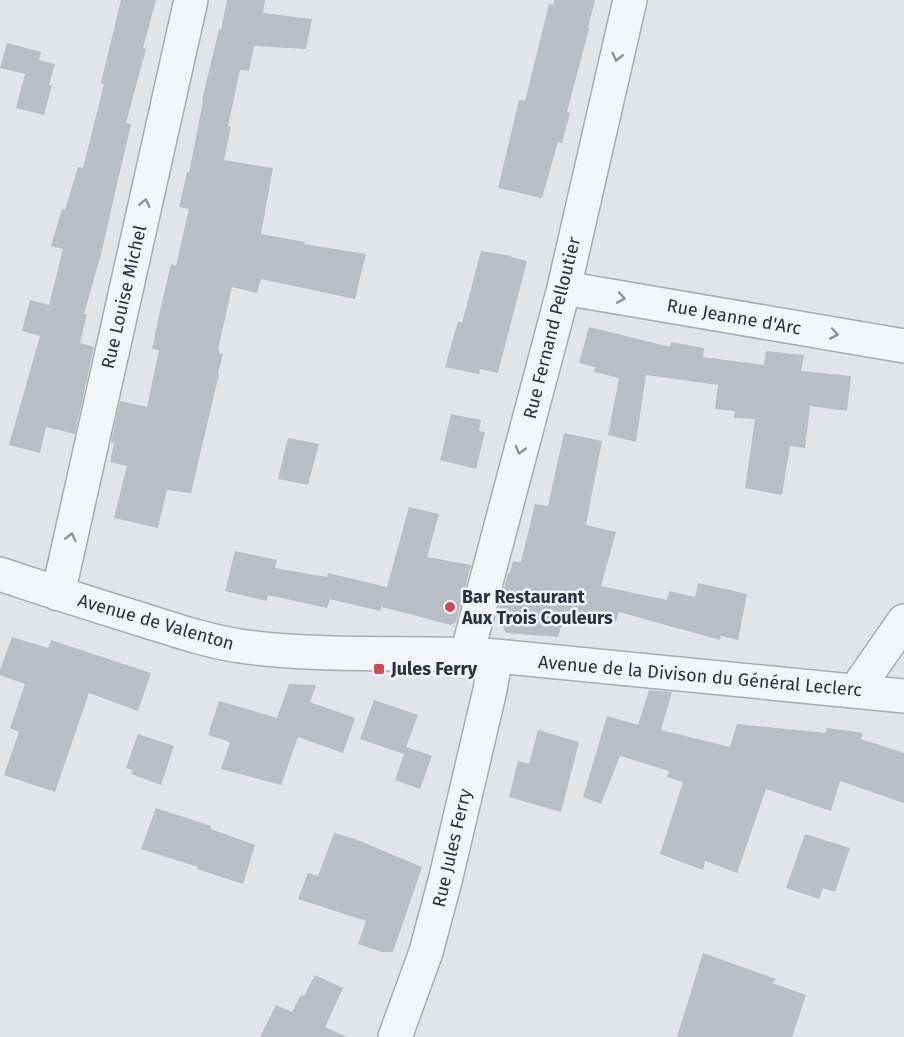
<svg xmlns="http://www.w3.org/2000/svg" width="904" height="1037" viewBox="0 0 904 1037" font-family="'Fira Sans',sans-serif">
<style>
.building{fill:#b9bdc6}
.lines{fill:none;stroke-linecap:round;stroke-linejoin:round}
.minor-casing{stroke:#a7abb4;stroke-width:36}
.minor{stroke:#f4f5f8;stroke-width:33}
.oneway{stroke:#8f939c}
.poi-dot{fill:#ca4c57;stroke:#f1f3f7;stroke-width:2}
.labels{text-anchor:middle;stroke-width:5;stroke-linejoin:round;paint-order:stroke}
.street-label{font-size:18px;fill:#2a3141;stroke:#f1f3f7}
.poi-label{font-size:18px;font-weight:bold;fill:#2a3141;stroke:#f1f3f7;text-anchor:start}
</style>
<rect width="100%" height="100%" fill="#e2e4ea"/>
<path class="building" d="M 121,0 L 156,0 L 143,48 L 146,49 L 126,123 L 131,124 L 101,254 L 84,314 L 87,314 L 80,343 L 94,347 L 75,434 L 46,427 L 40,453 L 9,445 L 40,336 L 22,331 L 30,300 L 49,305 L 63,249 L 51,246 L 62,209 L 65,210 L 78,167 L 83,168 L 104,84 L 101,83 Z
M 227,0 L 265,0 L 263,13 L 312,19 L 306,49 L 254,46 L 249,71 L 240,70 L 228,126 L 231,127 L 224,160 L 273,168 L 261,234 L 305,242 L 304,244 L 366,254 L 355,299 L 261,279 L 257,293 L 232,287 L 218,350 L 220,350 L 219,353 L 223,354 L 218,373 L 219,374 L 191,493 L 167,490 L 158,528 L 114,518 L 127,466 L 110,462 L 114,443 L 111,442 L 120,401 L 147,407 L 159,350 L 152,349 L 160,311 L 171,264 L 176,266 L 189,209 L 179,207 L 187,172 L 189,173 L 203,101 L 202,100 L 219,29 L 221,30 Z
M 554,0 L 595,0 L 588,28 L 589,29 L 567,112 L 570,113 L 562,143 L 558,142 L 542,198 L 498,188 L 519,100 L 525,101 L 549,4 L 553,5 Z
M 7,43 L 41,52 L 39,60 L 55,64 L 49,85 L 52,85 L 44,115 L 16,108 L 25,74 L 0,68 Z
M 481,251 L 512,256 L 511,257 L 527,261 L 498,373 L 480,369 L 479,374 L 445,367 L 458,321 L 462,323 Z
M 589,327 L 670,347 L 671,342 L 704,348 L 703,357 L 764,365 L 766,351 L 804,355 L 801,371 L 851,376 L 847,411 L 810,406 L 805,448 L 790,446 L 782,495 L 745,488 L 755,419 L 734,418 L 735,411 L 715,409 L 718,385 L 646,375 L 636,442 L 608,435 L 619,378 L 594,372 L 595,367 L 579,363 Z
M 451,414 L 481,420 L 479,431 L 485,432 L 476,469 L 440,460 Z
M 564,433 L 602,441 L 586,525 L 616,532 L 601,586 L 667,600 L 669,591 L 695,597 L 698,583 L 747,594 L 738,640 L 721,636 L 720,640 L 619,612 L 616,622 L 566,611 L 558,637 L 506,633 L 497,616 L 508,573 L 510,573 L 513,561 L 521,562 L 535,504 L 548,506 Z
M 288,438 L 319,444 L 308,485 L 278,479 Z
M 409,507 L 439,514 L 427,557 L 471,565 L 456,622 L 451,625 L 382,607 L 383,602 L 380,611 L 330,599 L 327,608 L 268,595 L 267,601 L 225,591 L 235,551 L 277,560 L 275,568 L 327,577 L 328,573 L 387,587 Z
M 12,637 L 48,648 L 51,640 L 151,673 L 138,711 L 89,693 L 55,792 L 4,775 L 19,732 L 10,728 L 25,684 L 0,675 L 0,670 Z
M 289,684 L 316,685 L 310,702 L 355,718 L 343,753 L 298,737 L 281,785 L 221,769 L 230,742 L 208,735 L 219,701 L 277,718 Z
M 649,690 L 672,692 L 661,730 L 730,747 L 737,724 L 825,733 L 827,728 L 863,733 L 861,739 L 904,753 L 904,803 L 840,781 L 831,811 L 766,789 L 737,873 L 705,861 L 703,870 L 660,854 L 683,782 L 667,777 L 669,771 L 620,756 L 601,804 L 583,797 L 607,716 L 638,725 Z
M 374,700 L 418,715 L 406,747 L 432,756 L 420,789 L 395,780 L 404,754 L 360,739 Z
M 538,730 L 579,742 L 561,812 L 509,797 L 518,761 L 529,764 Z
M 138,734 L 174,746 L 161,785 L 131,774 L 133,770 L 126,768 Z
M 156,808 L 211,826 L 211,829 L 255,845 L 243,884 L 197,869 L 198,867 L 141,849 Z
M 334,833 L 355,839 L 422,867 L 393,952 L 382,952 L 358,944 L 366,921 L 298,899 L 308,873 L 318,876 Z
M 805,834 L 850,848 L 835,892 L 823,888 L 819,899 L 786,888 Z
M 703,953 L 776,979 L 772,983 L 806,995 L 792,1037 L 677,1037 Z
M 315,975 L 343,988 L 325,1027 L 347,1037 L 260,1037 L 276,1005 L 292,1012 L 301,995 L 304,996 Z"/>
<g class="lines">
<defs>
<path id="minor" d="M 564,288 L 904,346
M 0,574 C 47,590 95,605 143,620 C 175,630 207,641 240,646 C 325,658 411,651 496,656 L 904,696
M 58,594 L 191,0
M 467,654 L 564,288 L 630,0
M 856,690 L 904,621
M 395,1037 L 426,952 L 446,877 L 490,690 L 496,656"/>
</defs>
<use href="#minor" class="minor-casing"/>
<use href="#minor" class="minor"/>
</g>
<defs><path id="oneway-chevron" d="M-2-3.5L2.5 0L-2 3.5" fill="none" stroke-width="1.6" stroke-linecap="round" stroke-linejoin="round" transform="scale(1.5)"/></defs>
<g class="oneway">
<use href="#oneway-chevron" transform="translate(617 57) rotate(103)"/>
<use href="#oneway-chevron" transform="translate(145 203) rotate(-77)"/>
<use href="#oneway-chevron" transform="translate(621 298) rotate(10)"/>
<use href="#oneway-chevron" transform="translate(834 334) rotate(10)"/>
<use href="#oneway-chevron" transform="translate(520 450) rotate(105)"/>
<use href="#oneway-chevron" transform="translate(71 537) rotate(-77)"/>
</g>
<g class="poi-dot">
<circle cx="450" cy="607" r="6"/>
<rect x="373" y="663" width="12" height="12" rx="3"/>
</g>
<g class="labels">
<g class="street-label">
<text transform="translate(124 297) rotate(-77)" y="6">Rue Louise Michel</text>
<text transform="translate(734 317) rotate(10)" y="6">Rue Jeanne d'Arc</text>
<text transform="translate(552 328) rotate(-76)" y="6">Rue Fernand Pelloutier</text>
<text transform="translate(156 622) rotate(16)" y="6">Avenue de Valenton</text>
<text transform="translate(700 676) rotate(5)" y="6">Avenue de la Divison du Général Leclerc</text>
<text transform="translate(452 848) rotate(-77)" y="6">Rue Jules Ferry</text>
</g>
<g class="poi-label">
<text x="462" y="603">Bar Restaurant<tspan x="462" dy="21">Aux Trois Couleurs</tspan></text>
<text x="391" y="675">Jules Ferry</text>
</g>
</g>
</svg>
